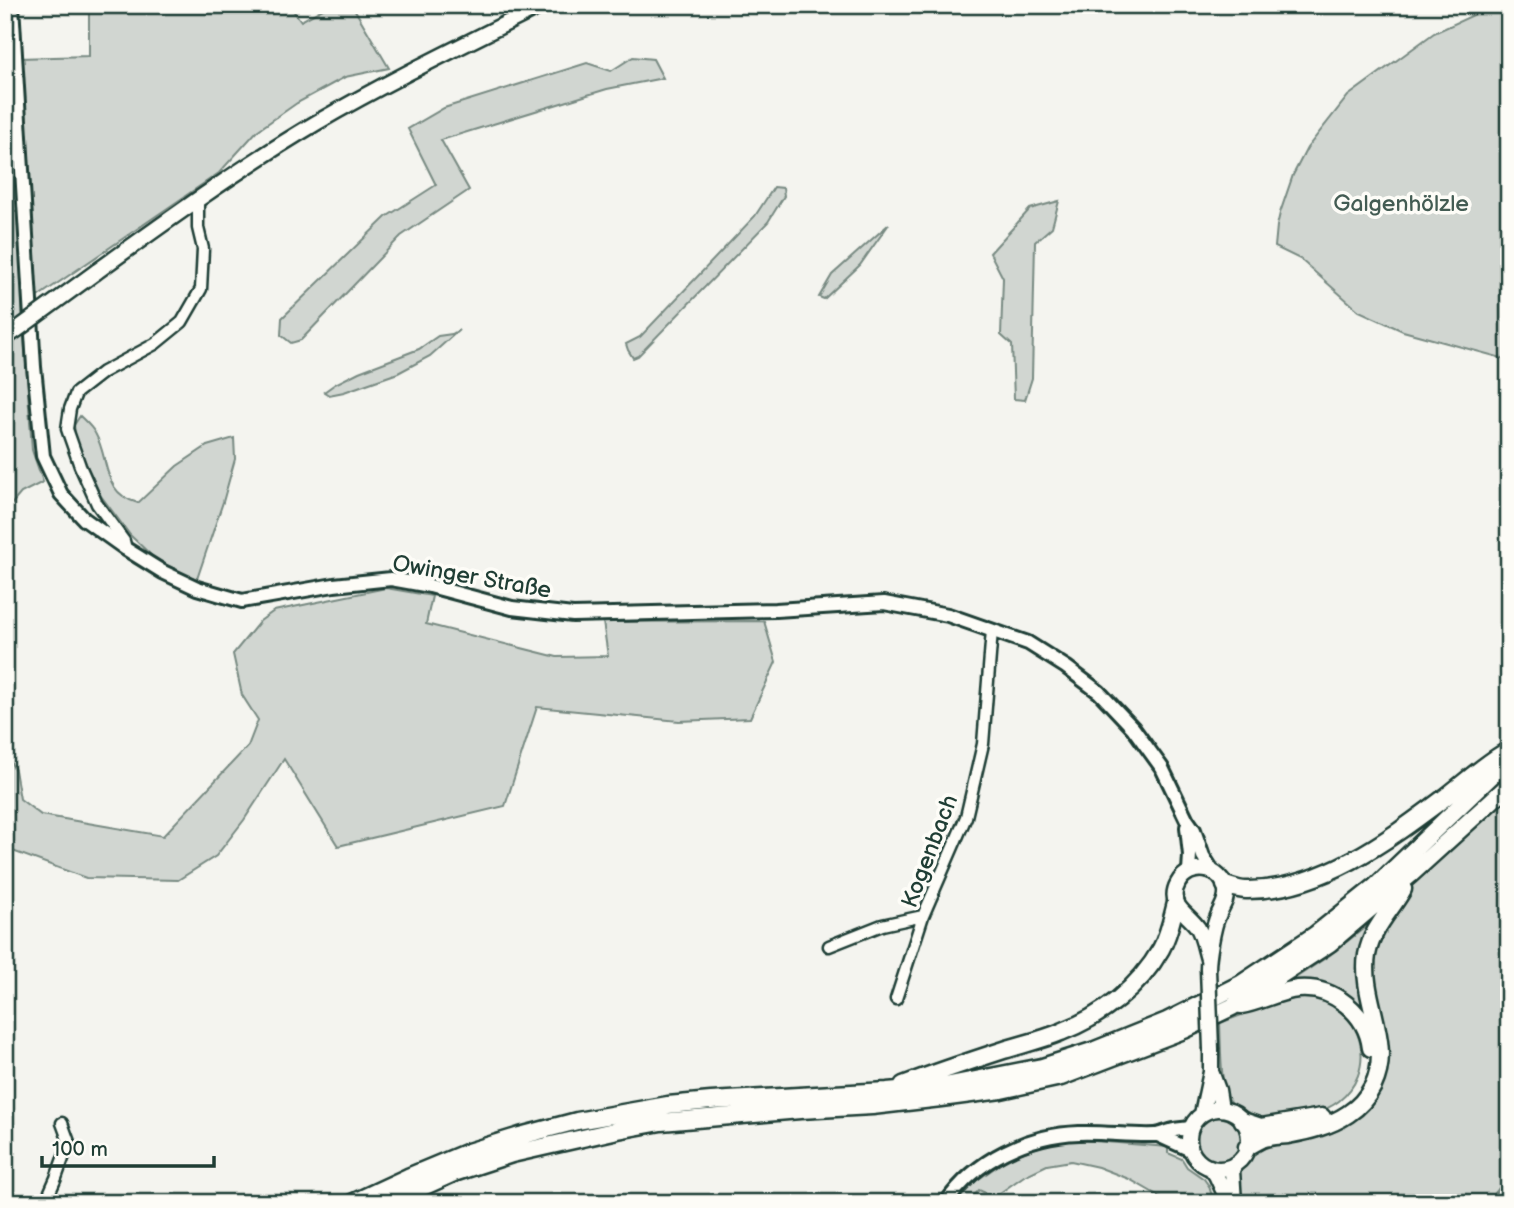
<svg xmlns="http://www.w3.org/2000/svg" width="1514" height="1208" viewBox="0 0 1514 1208" font-family="'Balsamiq Sans',sans-serif">
<style>
.green{fill:#d1d6d1;stroke:#788a82;stroke-width:2}
.lines{fill:none;stroke-linecap:round;stroke-linejoin:round}
.minor-casing{stroke:#1f3d34;stroke-width:15}
.tertiary-casing{stroke:#1f3d34;stroke-width:18}
.secondary-casing{stroke:#1f3d34;stroke-width:19}
.primary-casing{stroke:#1f3d34;stroke-width:19}
.trunk-casing{stroke:#1f3d34;stroke-width:21}
.minor{stroke:#fdfcf7;stroke-width:10}
.tertiary{stroke:#fdfcf7;stroke-width:12}
.secondary{stroke:#fdfcf7;stroke-width:14}
.primary{stroke:#fdfcf7;stroke-width:14}
.trunk{stroke:#fdfcf7;stroke-width:16}
.secondary-bridge-casing{stroke:#1f3d34;stroke-width:19;stroke-linecap:butt}
.primary-bridge-casing{stroke:#1f3d34;stroke-width:19;stroke-linecap:butt}
.secondary-bridge{stroke:#fdfcf7;stroke-width:14}
.primary-bridge{stroke:#fdfcf7;stroke-width:14}
.labels{text-anchor:middle;stroke-width:7;stroke-linejoin:round;paint-order:stroke}
.park-label{font-size:23px;fill:#435c53;stroke:#fdfcf7}
.street-label{font-size:23px;fill:#1f3d34;stroke:#fdfcf7}
</style>
<rect width="100%" height="100%" fill="#f4f4ef"/>
<filter id="ink" filterUnits="userSpaceOnUse"><feTurbulence type="fractalNoise" baseFrequency=".0143" numOctaves="2"/><feDisplacementMap in="SourceGraphic" scale="14" xChannelSelector="R" yChannelSelector="G"/><feConvolveMatrix kernelMatrix="1 2 1 2 8 2 1 2 1" color-interpolation-filters="sRGB"/></filter>
<g filter="url(#ink)">
<path class="green" d="M 89,5 L 289,5 L 301,21 L 330,5 L 352,5 L 389,68 L 345,77 L 297,103 L 257,131 L 219,173 L 33,300 L 19,58 L 89,56 Z
M 1495,5 L 1509,5 L 1509,360 L 1403,331 L 1359,311 L 1300,259 L 1275,247 L 1277,226 L 1280,213 L 1293,175 L 1307,148 L 1348,96 L 1434,33 Z
M 633,57 L 653,59 L 663,78 L 607,89 L 441,140 L 469,190 L 401,236 L 301,340 L 291,343 L 281,335 L 282,318 L 386,217 L 436,185 L 408,129 L 444,108 L 587,63 L 611,71 Z
M 774,187 L 783,188 L 784,196 L 768,222 L 638,356 L 633,358 L 628,350 L 626,344 L 640,337 L 755,216 Z
M 1059,201 L 1052,227 L 1035,242 L 1032,378 L 1025,400 L 1014,399 L 1012,345 L 1001,335 L 1003,278 L 990,253 L 1030,209 Z
M 5,211 L 19,211 L 22,305 L 32,450 L 43,482 L 21,493 L 5,512 Z
M 889,224 L 860,265 L 824,299 L 819,297 L 832,275 Z
M 459,330 L 430,356 L 398,373 L 344,392 L 329,395 L 324,392 L 335,384 L 359,372 L 419,349 L 438,336 L 452,334 Z
M 80,416 C 85,421 92,427 95,433 C 110,459 101,493 138,503 L 177,466 L 207,446 L 234,438 L 235,459 L 223,502 L 197,579 L 176,571 L 153,557 L 130,535 L 101,496 L 76,442 L 74,425 Z
M 386,588 L 432,596 L 426,624 L 557,657 L 608,656 L 603,622 L 764,621 L 776,662 L 750,718 L 679,721 L 537,707 L 505,806 L 338,846 L 284,759 L 244,820 L 216,856 L 178,880 L 86,878 L 7,849 L 5,846 L 5,752 L 15,770 L 20,799 L 41,815 L 163,836 L 248,746 L 258,720 L 242,695 L 233,654 L 260,621 L 274,611 Z
M 1509,785 L 1509,1176 L 1487,1203 L 1244,1203 L 1239,1182 L 1229,1167 C 1219,1169 1207,1168 1198,1160 C 1193,1155 1190,1148 1189,1141 C 1187,1104 1242,1095 1249,1138 L 1323,1127 L 1374,1083 L 1367,955 L 1399,896 Z
M 1368,925 C 1356,962 1359,978 1364,1016 L 1288,983 L 1330,955 Z
M 1299,996 C 1307,997 1317,997 1325,1001 C 1366,1018 1375,1073 1339,1101 C 1321,1115 1300,1115 1278,1118 C 1261,1120 1252,1120 1239,1109 C 1235,1106 1230,1101 1227,1097 C 1220,1084 1221,1040 1220,1023 L 1252,1011 L 1275,1000 Z
M 1081,1140 L 1168,1147 L 1168,1153 L 1182,1159 L 1187,1167 L 1204,1179 L 1209,1186 L 1214,1203 L 1166,1203 L 1157,1195 L 1129,1179 L 1098,1167 L 1071,1161 L 1047,1165 L 1024,1176 L 994,1197 L 979,1190 L 968,1203 L 955,1203 L 976,1181 L 1010,1157 L 1053,1142 Z"/>
<g class="lines">
<defs>
<path id="minor" d="M 5,151 L 20,153
M 126,549 L 124,541 L 97,504 L 80,466 L 67,429 L 70,409 L 76,393 L 103,372 L 155,344 L 182,322 L 201,289 L 203,249 L 198,228 L 198,199
M 829,946 L 882,925 L 923,916
M 896,999 L 923,916 L 966,817 L 983,744 L 992,630
M 45,1203 L 56,1178 L 69,1142 L 62,1123"/>
<path id="tertiary" d="M 12,5 L 34,367 L 43,456 L 61,494 L 84,519 L 126,549 L 163,572 L 197,588 L 242,601 L 334,585 L 391,579 L 430,586 L 512,608 L 573,615 L 776,610 L 884,603 L 948,615 L 1028,643 L 1066,667 L 1099,692 L 1133,728 L 1162,768 L 1187,820 L 1194,830 L 1203,856 L 1213,872
M 1187,827 L 1190,855 L 1189,871
M 1158,1135 L 1191,1150
M 946,1203 C 976,1159 1028,1135 1079,1133 C 1104,1132 1130,1136 1155,1135 C 1160,1135 1165,1132 1170,1131 C 1177,1129 1184,1129 1191,1128"/>
<path id="secondary" d="M 1208,969 C 1208,958 1213,926 1218,916 C 1221,907 1227,902 1226,891 C 1223,866 1189,862 1178,883 C 1166,905 1188,913 1198,928 C 1203,937 1205,949 1208,959
M 1212,1074 L 1218,1090 L 1221,1109
M1189 1139a30 30 0 1 1 60 0a30 30 0 1 1-60 0Z
M 1202,1114 L 1211,1072 L 1211,1049
M 1210,1167 L 1216,1175 L 1229,1203
M 1234,1203 L 1232,1170 L 1235,1164"/>
<path id="primary" d="M 96,272 C 168,220 240,168 316,123 C 390,80 467,43 543,5
M 5,338 L 18,329"/>
<path id="trunk" d="M 1225,885 C 1232,887 1239,890 1246,890 C 1320,891 1387,841 1443,799 C 1463,784 1482,766 1504,753
M 1241,1005 C 1260,1002 1278,991 1298,989 C 1333,986 1367,1013 1371,1048
M 903,1085 C 937,1072 970,1061 1004,1050 C 1023,1044 1042,1040 1061,1032 C 1102,1016 1139,988 1161,949 C 1169,935 1172,918 1176,903
M 1243,1121 L 1261,1127 L 1322,1117
M 1247,1147 C 1252,1145 1257,1141 1262,1139 C 1269,1136 1279,1136 1288,1135 C 1309,1131 1330,1126 1348,1114 C 1359,1107 1367,1098 1373,1086 C 1394,1043 1360,999 1367,955 C 1372,928 1390,912 1403,889
M 352,1203 L 408,1177 L 468,1152 L 520,1136 L 577,1121 L 668,1105 L 711,1101 L 887,1091 L 945,1086 L 1042,1067 L 1095,1050 L 1167,1021 L 1241,984 L 1315,935 L 1375,887 L 1509,759
M 387,1203 L 454,1173 L 512,1154 L 618,1130 L 661,1122 L 800,1110 L 872,1106 L 941,1098 L 1001,1090 L 1061,1077 L 1184,1030 L 1232,1007 L 1330,943 L 1410,875 L 1509,785"/>
</defs>
<use href="#minor" class="minor-casing"/>
<use href="#tertiary" class="tertiary-casing"/>
<use href="#secondary" class="secondary-casing"/>
<use href="#primary" class="primary-casing"/>
<use href="#trunk" class="trunk-casing"/>
<use href="#minor" class="minor"/>
<use href="#tertiary" class="tertiary"/>
<use href="#secondary" class="secondary"/>
<use href="#primary" class="primary"/>
<use href="#trunk" class="trunk"/>
<defs>
<path id="secondary-bridge" d="M 1208,969 L 1211,1049"/>
<path id="primary-bridge" d="M 18,329 L 96,272"/>
</defs>
<use href="#secondary-bridge" class="secondary-bridge-casing"/>
<use href="#primary-bridge" class="primary-bridge-casing"/>
<use href="#secondary-bridge" class="secondary-bridge"/>
<use href="#primary-bridge" class="primary-bridge"/>
</g>
</g>
<g class="labels">
<g class="park-label">
<text x="1401" y="211">Galgenhölzle</text>
</g>
<g class="street-label">
<text transform="translate(472 576) rotate(10)" y="8">Owinger Straße</text>
<text transform="translate(929 851) rotate(-69)" y="8">Kogenbach</text>
</g>
</g>
<rect width="1514" height="1208" fill="none" stroke="#fdfcf7" stroke-width="28"/>
<rect x="14" y="14" width="1486" height="1180" fill="none" stroke="#1f3d34" stroke-width="2.5" filter="url(#ink)"/>
<path d="M42 1156v10h172v-10" fill="none" stroke="#1f3d34" stroke-width="3.5"/>
<text x="52" y="1156" font-size="21" fill="#1f3d34" stroke="#fdfcf7" stroke-width="5" paint-order="stroke">100 m</text>
</svg>
